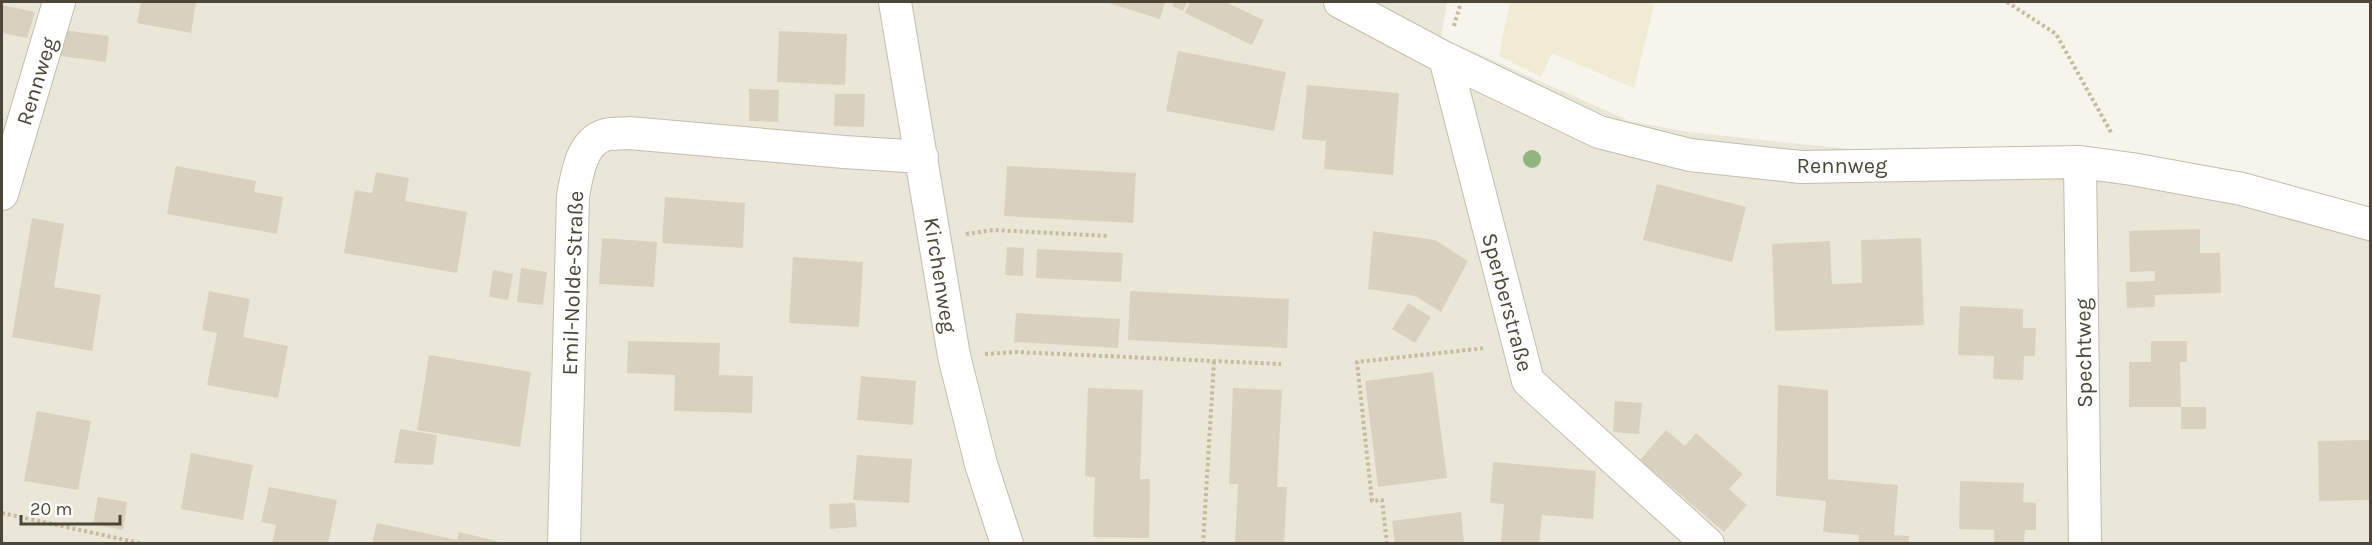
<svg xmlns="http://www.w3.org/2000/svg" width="2372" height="545" viewBox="0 0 2372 545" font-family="Karla,sans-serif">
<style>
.residential{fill:#eae7d9}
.education{fill:#f0ebd4}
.building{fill:#d9d1c0}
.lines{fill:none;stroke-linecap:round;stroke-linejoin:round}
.minor-casing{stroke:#c3bdad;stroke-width:34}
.path{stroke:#c5bb9d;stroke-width:4;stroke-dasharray:3 3;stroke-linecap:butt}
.minor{stroke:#fff;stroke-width:32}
.tree{fill:#91b57f}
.labels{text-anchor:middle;stroke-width:4.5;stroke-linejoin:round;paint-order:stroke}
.street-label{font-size:22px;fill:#4b4638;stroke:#fff}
</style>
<rect width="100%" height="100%" fill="#f6f4eb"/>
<path class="residential" d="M 2,2 L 1447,2 L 1441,37 L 1629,121 L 1688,132 L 2118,177 L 2370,233 L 2370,543 L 2,543 Z"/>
<path class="education" d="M 1510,2 L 1655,2 L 1634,88 L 1552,53 L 1541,77 L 1499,56 Z"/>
<path class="building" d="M 141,2 L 196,2 L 191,33 L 137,23 Z
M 1105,2 L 1165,2 L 1160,19 Z
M 1174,2 L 1187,2 L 1183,11 L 1172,6 Z
M 1190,2 L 1225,2 L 1264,20 L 1252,45 L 1185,13 Z
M 2,5 L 35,12 L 27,38 L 2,33 Z
M 63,30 L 109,36 L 106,62 L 60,56 Z
M 779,31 L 847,34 L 845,85 L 777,82 Z
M 1178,51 L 1286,72 L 1274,131 L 1166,111 Z
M 1307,85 L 1399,93 L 1393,175 L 1324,169 L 1326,141 L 1302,139 Z
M 749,89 L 779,90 L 778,122 L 749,121 Z
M 835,94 L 865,94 L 864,127 L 834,126 Z
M 176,166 L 256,181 L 254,192 L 283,197 L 277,234 L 167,214 Z
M 1007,166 L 1136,173 L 1133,223 L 1004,216 Z
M 376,172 L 409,178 L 405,201 L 467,212 L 457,273 L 344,253 L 355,190 L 372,193 Z
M 1657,184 L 1746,207 L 1732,262 L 1643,240 Z
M 665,197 L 745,203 L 743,248 L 662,243 Z
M 32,218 L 64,224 L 54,287 L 101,295 L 92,351 L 12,337 Z
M 2200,229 L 2200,253 L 2220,253 L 2221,293 L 2155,295 L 2155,307 L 2127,308 L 2126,282 L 2155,281 L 2155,271 L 2130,272 L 2129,231 Z
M 1373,231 L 1435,240 L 1468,261 L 1441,312 L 1415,296 L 1368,289 Z
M 602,238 L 657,242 L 654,287 L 599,284 Z
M 1921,238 L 1924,325 L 1775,331 L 1772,244 L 1830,241 L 1832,284 L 1862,283 L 1861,240 Z
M 1007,247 L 1024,248 L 1023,276 L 1005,275 Z
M 1037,249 L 1123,253 L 1121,282 L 1036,278 Z
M 793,257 L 863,262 L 859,327 L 789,323 Z
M 521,268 L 547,272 L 543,305 L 517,302 Z
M 493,270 L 513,274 L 508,300 L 489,297 Z
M 209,291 L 250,299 L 243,337 L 288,346 L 278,398 L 207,385 L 217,333 L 202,330 Z
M 1130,291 L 1289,299 L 1287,348 L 1128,340 Z
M 1408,303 L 1431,317 L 1415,343 L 1392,329 Z
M 1960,306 L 2023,309 L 2023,328 L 2036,328 L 2035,356 L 2024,356 L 2023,380 L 1993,379 L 1994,356 L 1958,355 Z
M 1016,313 L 1120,319 L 1118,348 L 1014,342 Z
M 628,341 L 720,343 L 719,375 L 753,376 L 752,413 L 674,411 L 675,375 L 627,373 Z
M 2151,341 L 2187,341 L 2187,362 L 2180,362 L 2181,407 L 2129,407 L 2129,362 L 2151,362 Z
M 429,355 L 531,372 L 520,447 L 417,430 Z
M 1433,372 L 1447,478 L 1378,487 L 1365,381 Z
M 861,376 L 916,381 L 913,425 L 857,420 Z
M 1778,385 L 1828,390 L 1828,479 L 1898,485 L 1894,535 L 1909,536 L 1908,544 L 1858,544 L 1859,535 L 1823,532 L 1826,501 L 1776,496 Z
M 1088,388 L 1143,390 L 1140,479 L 1150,479 L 1149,538 L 1093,537 L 1095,477 L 1085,476 Z
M 1233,388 L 1282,390 L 1277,487 L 1287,487 L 1284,544 L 1235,544 L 1238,484 L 1229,484 Z
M 1615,401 L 1642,403 L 1639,434 L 1613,432 Z
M 2181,407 L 2206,407 L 2206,429 L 2181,429 Z
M 37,411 L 91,421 L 78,490 L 24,481 Z
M 400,429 L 437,435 L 433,465 L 394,463 Z
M 1666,430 L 1685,446 L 1696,433 L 1743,474 L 1729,489 L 1747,505 L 1724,532 L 1640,460 Z
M 2370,440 L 2370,500 L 2319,501 L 2318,441 Z
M 191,453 L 253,465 L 243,520 L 181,509 Z
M 857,455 L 912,459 L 909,503 L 853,500 Z
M 1493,462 L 1596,471 L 1593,519 L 1542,515 L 1539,544 L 1501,544 L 1504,504 L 1490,503 Z
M 1960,481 L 2024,483 L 2023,502 L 2036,503 L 2036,530 L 2025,530 L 2024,544 L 1994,544 L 1994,530 L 1959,529 Z
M 269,487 L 337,500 L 328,544 L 272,544 L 276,525 L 261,522 Z
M 98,497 L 127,502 L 123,530 L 93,524 Z
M 855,503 L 857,527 L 830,529 L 829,504 Z
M 1461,512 L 1464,544 L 1395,544 L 1392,521 Z
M 377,523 L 457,540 L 459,532 L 508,544 L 372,544 Z"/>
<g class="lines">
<defs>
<path id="minor" d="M 895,2 L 954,356 L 981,464 L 1007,544
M 1340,2 L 1445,58 L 1599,132 L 1690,155 L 1801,167 L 2080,162 L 2132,169 L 2242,189 L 2370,224
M 1445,58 L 1528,381 L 1708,544
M 2080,162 L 2085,544
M 2,194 L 59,2
M 564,544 L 573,196 C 577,175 581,142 605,135 C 613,133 622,134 629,133 L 844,152 L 922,157"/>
</defs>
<use href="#minor" class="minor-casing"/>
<path class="path" d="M 2007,2 L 2056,34 L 2112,134
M 1454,26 L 1461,2
M 966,234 L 993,230 L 1109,236
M 985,354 L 1016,352 L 1281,364
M 2,513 L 144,544
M 1203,544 L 1214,361
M 1387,544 L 1382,500 L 1372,501 L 1357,362 L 1486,348"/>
<use href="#minor" class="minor"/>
</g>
<circle class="tree" cx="1532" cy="159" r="9"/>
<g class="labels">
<g class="street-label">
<text transform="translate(36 81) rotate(-73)" y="8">Rennweg</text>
<text x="1842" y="173">Rennweg</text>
<text transform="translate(941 275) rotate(81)" y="8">Kirchenweg</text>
<text transform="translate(572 283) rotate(-88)" y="8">Emil-Nolde-Straße</text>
<text transform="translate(1508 302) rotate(75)" y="8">Sperberstraße</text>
<text transform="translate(2083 353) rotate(-91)" y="8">Spechtweg</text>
</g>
</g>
<rect width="2372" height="545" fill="none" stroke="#4b4638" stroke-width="6"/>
<path d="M21 515v9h99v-9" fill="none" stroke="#4b4638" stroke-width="3"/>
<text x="30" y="515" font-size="18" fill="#4b4638" stroke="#ffffff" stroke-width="4.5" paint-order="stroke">20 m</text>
</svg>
